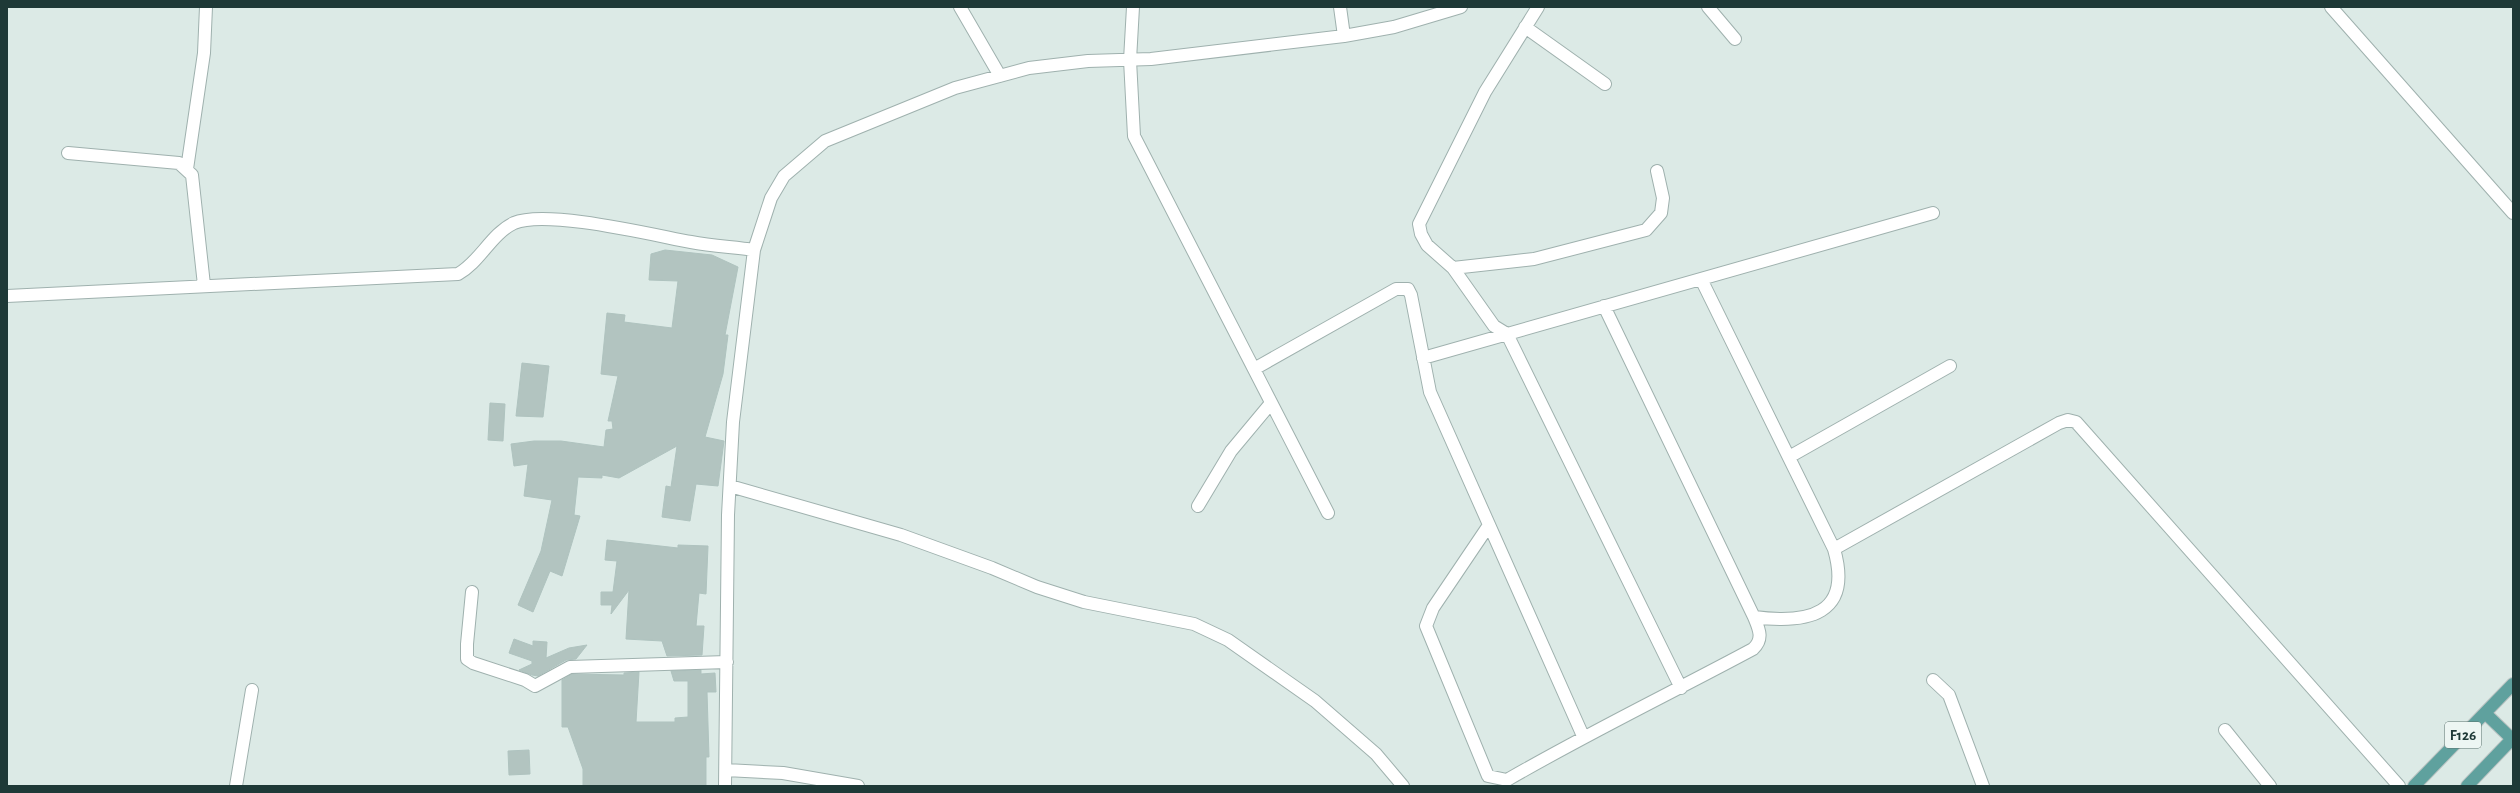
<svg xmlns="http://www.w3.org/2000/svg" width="2520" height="793" viewBox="0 0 2520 793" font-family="'Alegreya Sans',sans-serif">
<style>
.building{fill:#b2c4c0;stroke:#afc3bf}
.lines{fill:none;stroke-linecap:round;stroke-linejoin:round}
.minor-casing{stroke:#9fb1ae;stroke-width:14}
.major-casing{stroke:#bcc4c3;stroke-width:14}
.minor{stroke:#fff;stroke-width:12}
.major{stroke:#5fa19e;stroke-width:12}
.labels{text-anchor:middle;stroke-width:3;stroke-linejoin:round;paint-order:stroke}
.shield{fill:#edf6f3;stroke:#5c726f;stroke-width:1}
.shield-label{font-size:15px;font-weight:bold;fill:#1e3937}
</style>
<rect width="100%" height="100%" fill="#dceae6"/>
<path class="building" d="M 665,250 L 712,255 L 738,267 L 725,335 L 728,335 L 723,374 L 705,437 L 724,441 L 718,486 L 696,484 L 690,521 L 662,517 L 666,486 L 671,487 L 677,446 L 619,478 L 602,475 L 602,478 L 578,477 L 574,515 L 580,516 L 562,576 L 550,571 L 533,612 L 518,605 L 541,551 L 552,500 L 524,496 L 528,464 L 514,466 L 511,444 L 534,441 L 561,441 L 604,447 L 606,430 L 613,429 L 612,421 L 608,421 L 618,376 L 601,374 L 607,313 L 625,315 L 624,322 L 672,328 L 678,281 L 649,280 L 651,254 Z
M 522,363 L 549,366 L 543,417 L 516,416 Z
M 490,403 L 505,404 L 503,441 L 488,440 Z
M 607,540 L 678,548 L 678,545 L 708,546 L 706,594 L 699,593 L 696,626 L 704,626 L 702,655 L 667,656 L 662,641 L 626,639 L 629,590 L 611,614 L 612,605 L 601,605 L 601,592 L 613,592 L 617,561 L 605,560 Z
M 514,639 L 533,646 L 533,641 L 547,642 L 546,658 L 569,648 L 587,645 L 576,659 L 566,660 L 538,676 L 532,675 L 519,670 L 532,664 L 532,661 L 509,653 Z
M 701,670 L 701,674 L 715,673 L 716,692 L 707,692 L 709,757 L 706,757 L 706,786 L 583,786 L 583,769 L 568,727 L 562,727 L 562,680 L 572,674 L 624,675 L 624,673 L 639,672 L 636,722 L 675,722 L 675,718 L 688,717 L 688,681 L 674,681 L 671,671 Z
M 529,750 L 530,774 L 509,775 L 508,751 Z"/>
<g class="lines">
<defs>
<path id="minor" d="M 960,7 L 1000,76
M 1133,7 L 1130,60 L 1134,136 L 1328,513
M 1340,7 L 1344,36
M 1538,7 L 1485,92 L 1419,224 L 1421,234 L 1427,245 L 1453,268 L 1494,326 L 1507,334 L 1681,688
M 1708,7 L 1735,39
M 2331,7 L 2513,213
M 1525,27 L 1605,84
M 68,153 L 179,163 L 192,175 L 204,285
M 187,169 L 204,53 L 206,7
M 1453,268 L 1534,259 L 1646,230 L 1661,213 L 1663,198 L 1657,171
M 1701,279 L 1834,549 C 1853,615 1808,624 1754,617
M 7,296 L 458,274 C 480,262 491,234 514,223 C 546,209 653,235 691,242 C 712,246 733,247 754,250
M 1423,358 L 1933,213
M 1254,369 L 1396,289 L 1408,289 L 1411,295 L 1430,392 L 1583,736
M 1789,457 L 1950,366
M 730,486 L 901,535 L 992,568 L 1037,587 L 1084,602 L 1194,624 L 1228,640 L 1315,701 L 1376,754 L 1403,786
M 1198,506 L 1231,451 L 1271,403
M 1489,525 L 1433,608 L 1426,626 L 1488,776 L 1507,780 C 1588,733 1671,693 1753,649 C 1764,639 1759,629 1754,617 L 1604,306
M 1834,549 L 2059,423 L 2068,420 L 2076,422 L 2399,786
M 472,592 L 467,644 L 467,659 L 473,663 L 525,680 L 535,686 L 570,667 L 727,662
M 1933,680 L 1949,695 L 1983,786
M 2225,730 L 2270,786
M 726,770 L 783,773 L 858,786
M 236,786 L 252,690
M 725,786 L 728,515 L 733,422 L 754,250 L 771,198 L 784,176 L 825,141 L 955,88 L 1029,68 L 1088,61 L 1151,59 L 1344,36 L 1394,27 L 1461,7"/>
<path id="major" d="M 2485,713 L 2512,739
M 2414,786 L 2513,684
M 2467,786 L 2513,738"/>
</defs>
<use href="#minor" class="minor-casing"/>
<use href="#major" class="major-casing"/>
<use href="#minor" class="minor"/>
<use href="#major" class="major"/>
</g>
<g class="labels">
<rect class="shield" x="2445" y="722" width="36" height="26" rx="3"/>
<g class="shield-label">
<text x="2463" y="740">F126</text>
</g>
</g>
<rect width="2520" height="793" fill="none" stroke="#1e3937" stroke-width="16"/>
</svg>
